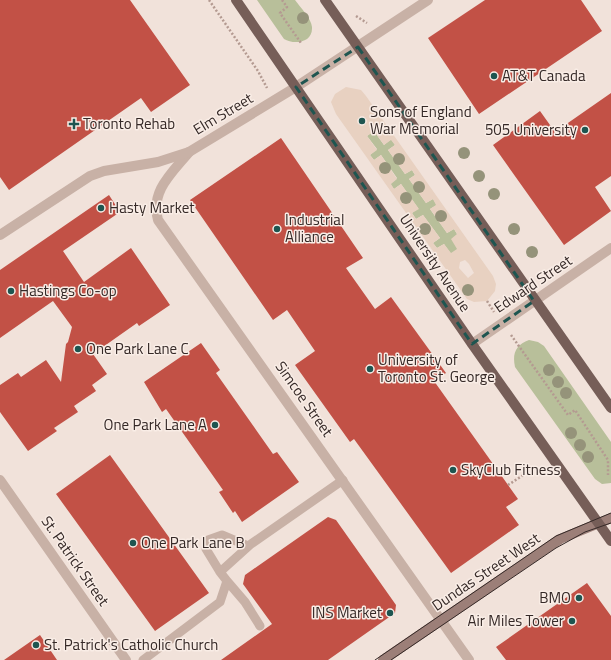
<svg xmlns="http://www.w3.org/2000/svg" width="611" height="660" viewBox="0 0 611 660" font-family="'Titillium Web',sans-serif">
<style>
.green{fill:#b8bf9a}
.plaza{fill:#e8d1c1;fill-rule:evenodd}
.building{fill:#c25146}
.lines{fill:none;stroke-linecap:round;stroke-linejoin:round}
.path{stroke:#b49a91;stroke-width:2.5;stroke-dasharray:2 2;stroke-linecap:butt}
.service{stroke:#c8b1a6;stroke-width:9}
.minor{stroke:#c8b1a6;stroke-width:10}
.tertiary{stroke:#c8b1a6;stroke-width:10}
.secondary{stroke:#9c7f78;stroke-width:10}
.primary{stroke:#765e58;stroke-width:10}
.tram{stroke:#352927;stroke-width:1}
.tree{fill:#95937a}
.marked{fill:none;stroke:#1e5550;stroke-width:3;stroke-dasharray:8 5;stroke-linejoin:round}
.poi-dot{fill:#1e5550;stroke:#f9ede6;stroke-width:1.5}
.labels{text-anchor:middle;stroke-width:3;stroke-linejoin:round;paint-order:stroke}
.poi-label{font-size:15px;fill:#352927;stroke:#f9ede6;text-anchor:start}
.street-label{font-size:15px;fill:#352927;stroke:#f9ede6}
</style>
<rect width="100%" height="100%" fill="#f1e2da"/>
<path class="green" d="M 257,0 L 295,0 C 300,7 311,18 312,27 C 313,43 294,45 284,39 Z
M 374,131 L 384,145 L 391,139 L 395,145 L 388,150 L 405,174 L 412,170 L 415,175 L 409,179 L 426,203 L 433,199 L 437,205 L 430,209 L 447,233 L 454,229 L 457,234 L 458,249 L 451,254 L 444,244 L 437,248 L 433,243 L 440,238 L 423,215 L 416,219 L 412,213 L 418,208 L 401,184 L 394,189 L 390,184 L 397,178 L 381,155 L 374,160 L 370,155 L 377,149 L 367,136 Z
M 529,340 L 538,342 L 544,346 L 611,442 L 611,483 L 602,484 L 595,479 L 515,367 C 512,353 516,345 529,340 Z"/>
<path class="plaza" d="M 346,87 L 361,90 L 366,96 L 493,276 L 496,284 L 495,291 L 487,301 L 474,302 L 467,299 L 336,114 L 331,102 L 335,94 ZM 374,131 L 384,145 L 391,140 L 395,145 L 388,150 L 405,174 L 412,170 L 415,175 L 409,179 L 426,203 L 433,199 L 436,205 L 430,209 L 447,233 L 454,229 L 457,234 L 451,239 L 457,249 L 451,253 L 444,244 L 437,248 L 433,243 L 440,238 L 423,215 L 416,219 L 412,213 L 419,209 L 401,184 L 394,189 L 391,184 L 397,179 L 381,155 L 374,160 L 370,155 L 377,150 L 367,136 ZM 465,260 L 469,264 L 474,273 L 468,278 L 459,268 L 460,262 Z"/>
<path class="building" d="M 0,0 L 130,0 L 190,85 L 151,112 L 141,98 L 9,190 L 0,177 Z
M 485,0 L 581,0 L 602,31 L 479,114 L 428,38 Z
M 611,93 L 611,176 L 595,187 L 611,211 L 564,245 L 493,145 L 540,111 L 555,132 Z
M 281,138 L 363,258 L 346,268 L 375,309 L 391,297 L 446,373 L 434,381 L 518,499 L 506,507 L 519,525 L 451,573 L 354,439 L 350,442 L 295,365 L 315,351 L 287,310 L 273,320 L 190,200 Z
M 109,195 L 120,212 L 63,251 L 84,282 L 131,248 L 170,305 L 139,326 L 137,323 L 93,354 L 107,374 L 92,385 L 96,391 L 74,406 L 78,412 L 54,428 L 57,431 L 28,451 L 0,412 L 0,385 L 18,373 L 21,377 L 46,360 L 61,382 L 66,344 L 68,342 L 72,327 L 53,301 L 0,338 L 0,270 Z
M 201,343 L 220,370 L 216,373 L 273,454 L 277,452 L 299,482 L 242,522 L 235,511 L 233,513 L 219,492 L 223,490 L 166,409 L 162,412 L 144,382 Z
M 110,455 L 209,593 L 155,631 L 56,494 Z
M 328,517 L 336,520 L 396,605 L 395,613 L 328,660 L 221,660 L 272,624 L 243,584 L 245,575 Z
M 587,583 L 611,616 L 611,660 L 506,660 L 496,647 Z
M 40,635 L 57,660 L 4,660 Z"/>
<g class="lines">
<path class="path" d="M 209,0 L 258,71 L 267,88
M 282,0 L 287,7 L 280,13 L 301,43
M 356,16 L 367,23
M 487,301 L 494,312
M 511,335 L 568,415 L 575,410 L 608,460 L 608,475
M 508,485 L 525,474"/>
<path class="service" d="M 220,572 L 206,549 L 208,540 L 222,535 L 248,546
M 227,581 L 245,602 L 260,626
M 143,660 L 220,602 L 227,581 L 220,572 L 251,544 L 343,480"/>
<path class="minor" d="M 189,152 C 172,173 150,191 158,220 L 469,660
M 472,344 L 611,248
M 0,480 L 126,660"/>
<path class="tertiary" d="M 0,235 L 90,176 L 104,171 L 158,162 L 189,152 L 296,87 L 428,0"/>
<path class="secondary" d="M 383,660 L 560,539 L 611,518"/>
<path class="primary" d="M 236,0 L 472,344 L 611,541
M 325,0 L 611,408"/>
<path class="tram" d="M 375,660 L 556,536 L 611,513
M 391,660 L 556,548 L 585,532 L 611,523"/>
</g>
<g class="tree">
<circle cx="303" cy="18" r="6"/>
<circle cx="464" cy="153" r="6"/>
<circle cx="399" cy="159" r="6"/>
<circle cx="385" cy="168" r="6"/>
<circle cx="479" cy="176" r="6"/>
<circle cx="419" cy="187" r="6"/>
<circle cx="494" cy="194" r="6"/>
<circle cx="406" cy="198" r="6"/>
<circle cx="441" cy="216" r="6"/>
<circle cx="425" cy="229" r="6"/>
<circle cx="514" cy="229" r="6"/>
<circle cx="532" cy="252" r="6"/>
<circle cx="468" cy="290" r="6"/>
<circle cx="549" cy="370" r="6"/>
<circle cx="558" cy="382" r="6"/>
<circle cx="566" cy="393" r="6"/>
<circle cx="571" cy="433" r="6"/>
<circle cx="580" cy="445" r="6"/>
<circle cx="588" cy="457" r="6"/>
</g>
<path class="marked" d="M 358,47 L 534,301 L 472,344 L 296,87 Z"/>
<g class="poi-dot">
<circle cx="494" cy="76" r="4"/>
<circle cx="362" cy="121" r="4"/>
<path d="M72 118h4v4h4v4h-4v4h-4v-4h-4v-4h4z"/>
<circle cx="585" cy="130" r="4"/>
<circle cx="101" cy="208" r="4"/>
<circle cx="277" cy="229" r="4"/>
<circle cx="11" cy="291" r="4"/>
<circle cx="78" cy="349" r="4"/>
<circle cx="370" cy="369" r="4"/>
<circle cx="215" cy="425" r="4"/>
<circle cx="453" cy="470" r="4"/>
<circle cx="133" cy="543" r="4"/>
<circle cx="579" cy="598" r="4"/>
<circle cx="390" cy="613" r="4"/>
<circle cx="572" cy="621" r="4"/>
<circle cx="36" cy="645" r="4"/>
</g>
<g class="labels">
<g class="poi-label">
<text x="502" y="81">AT&amp;T Canada</text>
<text x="370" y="117">Sons of England<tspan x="370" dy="17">War Memorial</tspan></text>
<text x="83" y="129">Toronto Rehab</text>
<text x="577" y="135" text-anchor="end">505 University</text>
<text x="109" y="213">Hasty Market</text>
<text x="285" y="225">Industrial<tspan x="285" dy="17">Alliance</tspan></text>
<text x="19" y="296">Hastings Co-op</text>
<text x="86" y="354">One Park Lane C</text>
<text x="378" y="365">University of<tspan x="378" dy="17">Toronto St. George</tspan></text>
<text x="207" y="430" text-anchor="end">One Park Lane A</text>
<text x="461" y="475">SkyClub Fitness</text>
<text x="141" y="548">One Park Lane B</text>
<text x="571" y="603" text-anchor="end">BMO</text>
<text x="382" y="618" text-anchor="end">INS Market</text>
<text x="564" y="626" text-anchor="end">Air Miles Tower</text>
<text x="44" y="650">St. Patrick's Catholic Church</text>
</g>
<g class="street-label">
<text transform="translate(223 114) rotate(-31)" y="5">Elm Street</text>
<text transform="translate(435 263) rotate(56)" y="5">University Avenue</text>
<text transform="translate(533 284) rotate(-34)" y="5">Edward Street</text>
<text transform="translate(304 399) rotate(55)" y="5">Simcoe Street</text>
<text transform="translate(75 561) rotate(55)" y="5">St. Patrick Street</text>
<text transform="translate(486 572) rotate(-34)" y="5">Dundas Street West</text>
</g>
</g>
</svg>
